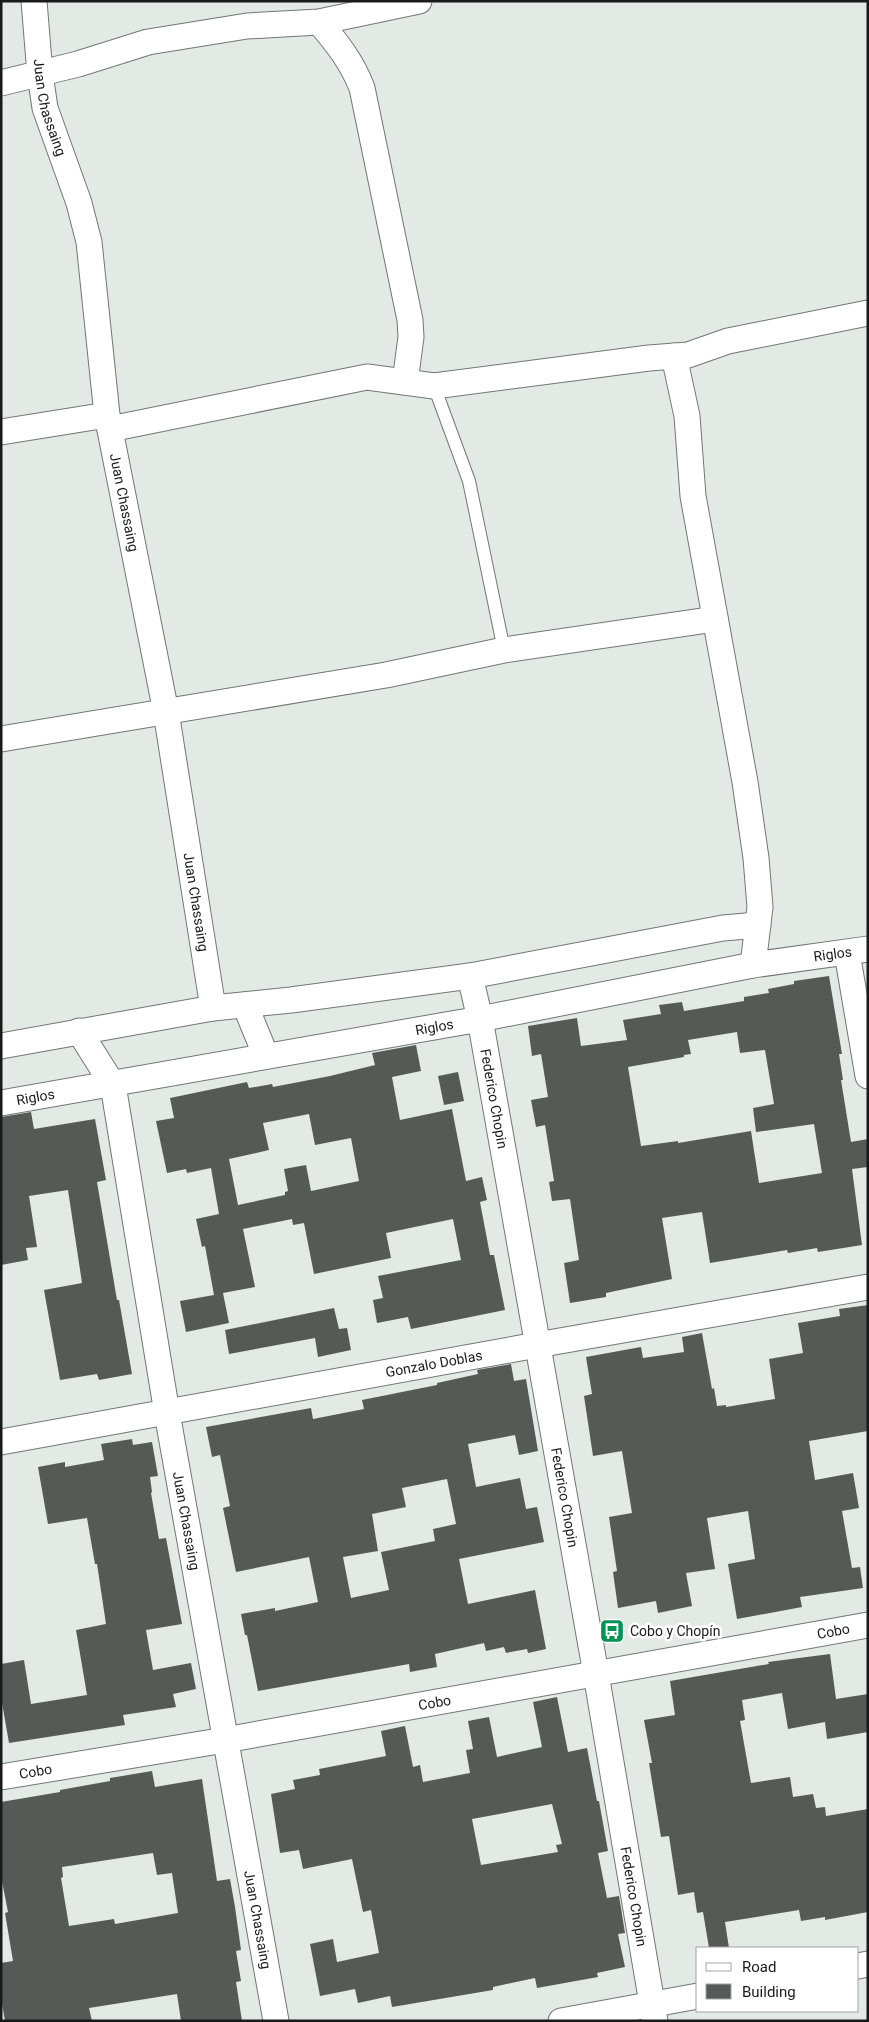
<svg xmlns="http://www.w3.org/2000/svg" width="869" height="2022" viewBox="0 0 869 2022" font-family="Roboto,sans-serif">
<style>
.building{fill:#555a56;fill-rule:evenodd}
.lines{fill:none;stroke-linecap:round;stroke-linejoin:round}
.lane-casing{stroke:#717772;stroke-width:14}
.street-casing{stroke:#717772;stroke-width:27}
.lane{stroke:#fff;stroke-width:12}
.street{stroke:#fff;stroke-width:25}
.labels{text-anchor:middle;stroke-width:5;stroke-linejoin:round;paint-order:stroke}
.street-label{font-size:14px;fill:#191b1a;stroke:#fff}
.poi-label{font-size:14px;fill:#191b1a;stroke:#fff;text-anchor:start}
</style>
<rect width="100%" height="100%" fill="#e3eae5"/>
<path class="building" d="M 829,976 L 842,1054 L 839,1054 L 843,1080 L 841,1080 L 851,1142 L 868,1139 L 868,1167 L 852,1169 L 862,1245 L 818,1252 L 817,1248 L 788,1253 L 787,1250 L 710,1263 L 702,1212 L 662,1218 L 672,1279 L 606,1293 L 606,1297 L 570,1303 L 564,1263 L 579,1260 L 570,1199 L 552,1201 L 549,1182 L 554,1181 L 545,1125 L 536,1127 L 531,1100 L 548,1097 L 541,1054 L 532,1056 L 528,1026 L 577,1018 L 581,1046 L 627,1040 L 623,1020 L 661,1014 L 659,1005 L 682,1002 L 684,1011 L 744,1001 L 744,997 L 769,993 L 768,989 L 794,984 L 794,981 ZM 737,1032 L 740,1053 L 765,1050 L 774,1104 L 753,1108 L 756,1132 L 814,1124 L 822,1173 L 759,1183 L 751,1131 L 678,1143 L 678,1141 L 641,1146 L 628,1067 L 684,1057 L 684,1055 L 691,1054 L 688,1040 Z
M 416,1045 L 421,1071 L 392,1077 L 400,1120 L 452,1109 L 466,1181 L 482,1177 L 487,1200 L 480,1202 L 490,1255 L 494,1255 L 505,1310 L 411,1329 L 408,1317 L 377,1323 L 373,1300 L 383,1298 L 378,1276 L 461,1260 L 453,1219 L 386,1233 L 391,1258 L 314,1274 L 304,1223 L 293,1225 L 292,1219 L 243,1229 L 255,1287 L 223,1293 L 229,1323 L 186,1332 L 180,1301 L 214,1295 L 205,1246 L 202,1247 L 196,1219 L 219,1214 L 211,1168 L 187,1173 L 186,1169 L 167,1173 L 156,1121 L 174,1118 L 170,1098 L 247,1082 L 249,1088 L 272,1084 L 273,1087 L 330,1076 L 375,1065 L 372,1053 ZM 309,1114 L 315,1145 L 351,1138 L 359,1181 L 311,1191 L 306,1165 L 284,1169 L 288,1191 L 285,1192 L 285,1195 L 238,1205 L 229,1159 L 269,1150 L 263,1123 Z
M 458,1072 L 464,1101 L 444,1105 L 438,1076 Z
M 31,1112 L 34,1129 L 95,1119 L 106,1180 L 97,1182 L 117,1300 L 119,1300 L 132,1374 L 99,1380 L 97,1374 L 60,1380 L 44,1290 L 82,1283 L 68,1190 L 29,1196 L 37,1247 L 26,1248 L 28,1260 L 1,1265 L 1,1117 Z
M 868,1305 L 868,1431 L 809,1441 L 815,1480 L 853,1473 L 859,1508 L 842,1511 L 852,1568 L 860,1567 L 863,1588 L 800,1597 L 802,1607 L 737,1619 L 728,1564 L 755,1559 L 748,1511 L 707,1518 L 715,1569 L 686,1573 L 692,1606 L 658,1613 L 656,1601 L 618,1608 L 613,1572 L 617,1571 L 609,1517 L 632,1513 L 622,1451 L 593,1456 L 584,1396 L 592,1394 L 586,1357 L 641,1347 L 643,1358 L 684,1352 L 682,1337 L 702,1333 L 712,1389 L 714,1388 L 717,1406 L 726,1405 L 726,1407 L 775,1399 L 769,1359 L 803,1353 L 798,1323 L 840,1316 L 839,1309 Z
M 334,1308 L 339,1329 L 347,1328 L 351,1350 L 318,1357 L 315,1338 L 229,1354 L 225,1330 Z
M 511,1364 L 514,1381 L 526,1379 L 538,1451 L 519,1455 L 515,1435 L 468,1444 L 476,1487 L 520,1478 L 526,1509 L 537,1507 L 544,1542 L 459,1559 L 468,1604 L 535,1590 L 546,1649 L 528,1653 L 527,1649 L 506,1653 L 504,1647 L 486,1651 L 484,1643 L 435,1654 L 437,1667 L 410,1672 L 409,1664 L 258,1691 L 247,1635 L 245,1635 L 241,1614 L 275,1608 L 275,1611 L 318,1602 L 309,1557 L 236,1572 L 223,1508 L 230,1506 L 220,1455 L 212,1457 L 206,1427 L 311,1408 L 313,1419 L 364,1409 L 362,1400 L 437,1385 L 437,1383 L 478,1374 L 477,1370 ZM 447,1479 L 456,1524 L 433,1529 L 435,1541 L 381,1552 L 389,1590 L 351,1598 L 343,1557 L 378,1551 L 372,1514 L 406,1507 L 402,1488 Z
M 132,1439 L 133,1445 L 152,1442 L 158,1476 L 150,1477 L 152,1492 L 151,1493 L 159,1539 L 166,1538 L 182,1624 L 146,1630 L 153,1670 L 191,1663 L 196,1689 L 173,1694 L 176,1707 L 123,1715 L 125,1725 L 9,1743 L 1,1697 L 1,1664 L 24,1660 L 31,1704 L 87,1695 L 76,1630 L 106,1624 L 97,1564 L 95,1564 L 87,1518 L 48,1524 L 38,1467 L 65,1462 L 65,1467 L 104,1460 L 101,1444 Z
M 830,1654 L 836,1699 L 868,1694 L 868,1732 L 827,1739 L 825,1722 L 788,1729 L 782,1693 L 742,1700 L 745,1720 L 740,1721 L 751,1783 L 790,1777 L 793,1797 L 813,1794 L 816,1808 L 825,1807 L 826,1816 L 868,1809 L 868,1912 L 825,1920 L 825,1917 L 801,1921 L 799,1910 L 725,1922 L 729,1948 L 709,1948 L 703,1912 L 697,1913 L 694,1892 L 678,1895 L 669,1836 L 661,1837 L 649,1763 L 652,1763 L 644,1720 L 675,1715 L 670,1681 L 769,1664 L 768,1662 Z
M 557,1697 L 568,1752 L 587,1748 L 597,1801 L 599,1801 L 608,1851 L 598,1853 L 607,1898 L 619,1896 L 625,1933 L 618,1934 L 625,1967 L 597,1973 L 598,1977 L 537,1988 L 535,1978 L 493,1987 L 493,1990 L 392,2007 L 390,1996 L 358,2003 L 355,1989 L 320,1996 L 310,1944 L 333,1939 L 337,1962 L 379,1953 L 371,1910 L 363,1912 L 352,1859 L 303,1869 L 299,1850 L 280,1853 L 271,1794 L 295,1789 L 293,1780 L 320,1775 L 319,1769 L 386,1756 L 381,1731 L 405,1726 L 413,1767 L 420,1765 L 423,1782 L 470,1773 L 466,1750 L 473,1749 L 468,1721 L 489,1717 L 497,1757 L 542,1747 L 533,1702 ZM 552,1804 L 562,1844 L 556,1845 L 558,1852 L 481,1865 L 472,1819 Z
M 152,1771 L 155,1787 L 202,1779 L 217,1881 L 230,1879 L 235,1907 L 241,1950 L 236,1951 L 241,1981 L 236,1982 L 242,2021 L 181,2021 L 177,1994 L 89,2008 L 92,2021 L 5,2021 L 1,1998 L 1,1963 L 13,1961 L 5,1913 L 8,1912 L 1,1876 L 1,1802 L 60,1792 L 60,1790 L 110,1781 L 110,1778 ZM 153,1853 L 157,1875 L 172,1873 L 178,1913 L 115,1924 L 114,1919 L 69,1926 L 61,1878 L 63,1877 L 62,1867 Z"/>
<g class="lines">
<defs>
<path id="lane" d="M 434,386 L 469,481 L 504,650"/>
<g id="street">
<path id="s1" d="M 34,1 L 40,74 L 45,108 L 79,203 L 89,242 L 107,415 L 166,712 L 213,1008"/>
<path d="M 319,22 C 337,43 352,62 362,88 L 410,320 L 411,337 L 405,382"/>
<path d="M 1,83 L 78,64 L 148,42 L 247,26 L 319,22 L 419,1"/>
<path d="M 674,356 L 687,416 L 693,496 L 745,782 L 756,858 L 760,907 L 753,965"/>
<path d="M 110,429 L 367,377 L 434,386 L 649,358 L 688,355 L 728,341 L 868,313"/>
<path d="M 1,432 L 107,415"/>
<path d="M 1,739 L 386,675 L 504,650 L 715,619"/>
<path d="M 847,953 L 868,1076"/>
<path id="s2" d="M 470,976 L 480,1019 L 596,1674 L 655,2021"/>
<path d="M 245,1005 L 266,1056"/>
<path id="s3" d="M 79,1031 L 113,1085 L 167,1413 L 276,2021"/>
<path d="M 1,1046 L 213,1008 L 291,1000 L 470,976 L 723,928 L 758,925"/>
<path id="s4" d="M 1,1103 L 480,1019 L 753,965 L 868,949"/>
<path id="s5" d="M 1,1442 L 537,1345 L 868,1287"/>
<path id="s6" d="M 1,1777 L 225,1740 L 868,1625"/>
<path d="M 858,1966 L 868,1964"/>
<path d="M 561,2021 L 698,1996"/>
</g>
</defs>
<use href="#lane" class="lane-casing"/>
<use href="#street" class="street-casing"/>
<use href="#lane" class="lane"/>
<use href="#street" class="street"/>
</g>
<defs>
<symbol id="bus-square" viewBox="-11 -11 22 22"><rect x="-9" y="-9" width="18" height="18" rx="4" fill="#009353" stroke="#fff"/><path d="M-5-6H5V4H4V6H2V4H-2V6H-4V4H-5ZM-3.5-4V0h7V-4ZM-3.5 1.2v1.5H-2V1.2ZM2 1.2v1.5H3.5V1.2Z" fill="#fff"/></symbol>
</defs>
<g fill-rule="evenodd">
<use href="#bus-square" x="598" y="1617" width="28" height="28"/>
</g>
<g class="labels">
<g class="street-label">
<text dy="5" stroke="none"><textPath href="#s1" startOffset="108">Juan Chassaing</textPath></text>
<text dy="5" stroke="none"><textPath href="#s1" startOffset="512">Juan Chassaing</textPath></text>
<text dy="5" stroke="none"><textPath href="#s1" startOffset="918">Juan Chassaing</textPath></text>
<text dy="5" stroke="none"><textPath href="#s4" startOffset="845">Riglos</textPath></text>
<text dy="5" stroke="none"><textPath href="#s4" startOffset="440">Riglos</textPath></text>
<text dy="5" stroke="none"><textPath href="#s4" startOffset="35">Riglos</textPath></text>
<text dy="5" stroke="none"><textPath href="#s2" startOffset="125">Federico Chopin</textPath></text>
<text dy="5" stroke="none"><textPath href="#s5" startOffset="440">Gonzalo Doblas</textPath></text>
<text dy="5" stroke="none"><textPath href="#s2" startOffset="530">Federico Chopin</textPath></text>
<text dy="5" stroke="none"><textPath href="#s3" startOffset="506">Juan Chassaing</textPath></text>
<text dy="5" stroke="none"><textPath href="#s6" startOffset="845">Cobo</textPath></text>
<text dy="5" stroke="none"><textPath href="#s6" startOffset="440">Cobo</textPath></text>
<text dy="5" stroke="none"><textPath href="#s6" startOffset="35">Cobo</textPath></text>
<text dy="5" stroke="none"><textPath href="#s2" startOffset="935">Federico Chopin</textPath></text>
<text dy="5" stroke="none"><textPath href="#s3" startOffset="911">Juan Chassaing</textPath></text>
</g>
<g class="poi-label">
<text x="630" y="1636">Cobo y Chopín</text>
</g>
</g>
<rect width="869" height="2022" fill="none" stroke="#191b1a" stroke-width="5"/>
<rect x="696" y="1947" width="162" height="65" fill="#ffffff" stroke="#a3a4a3"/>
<rect x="706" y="1963" width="25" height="8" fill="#ffffff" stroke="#a3a4a3"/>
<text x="742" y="1972" font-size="15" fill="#191b1a">Road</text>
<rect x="706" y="1984" width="25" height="15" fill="#555a56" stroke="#a3a4a3"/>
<text x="742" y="1997" font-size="15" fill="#191b1a">Building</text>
</svg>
